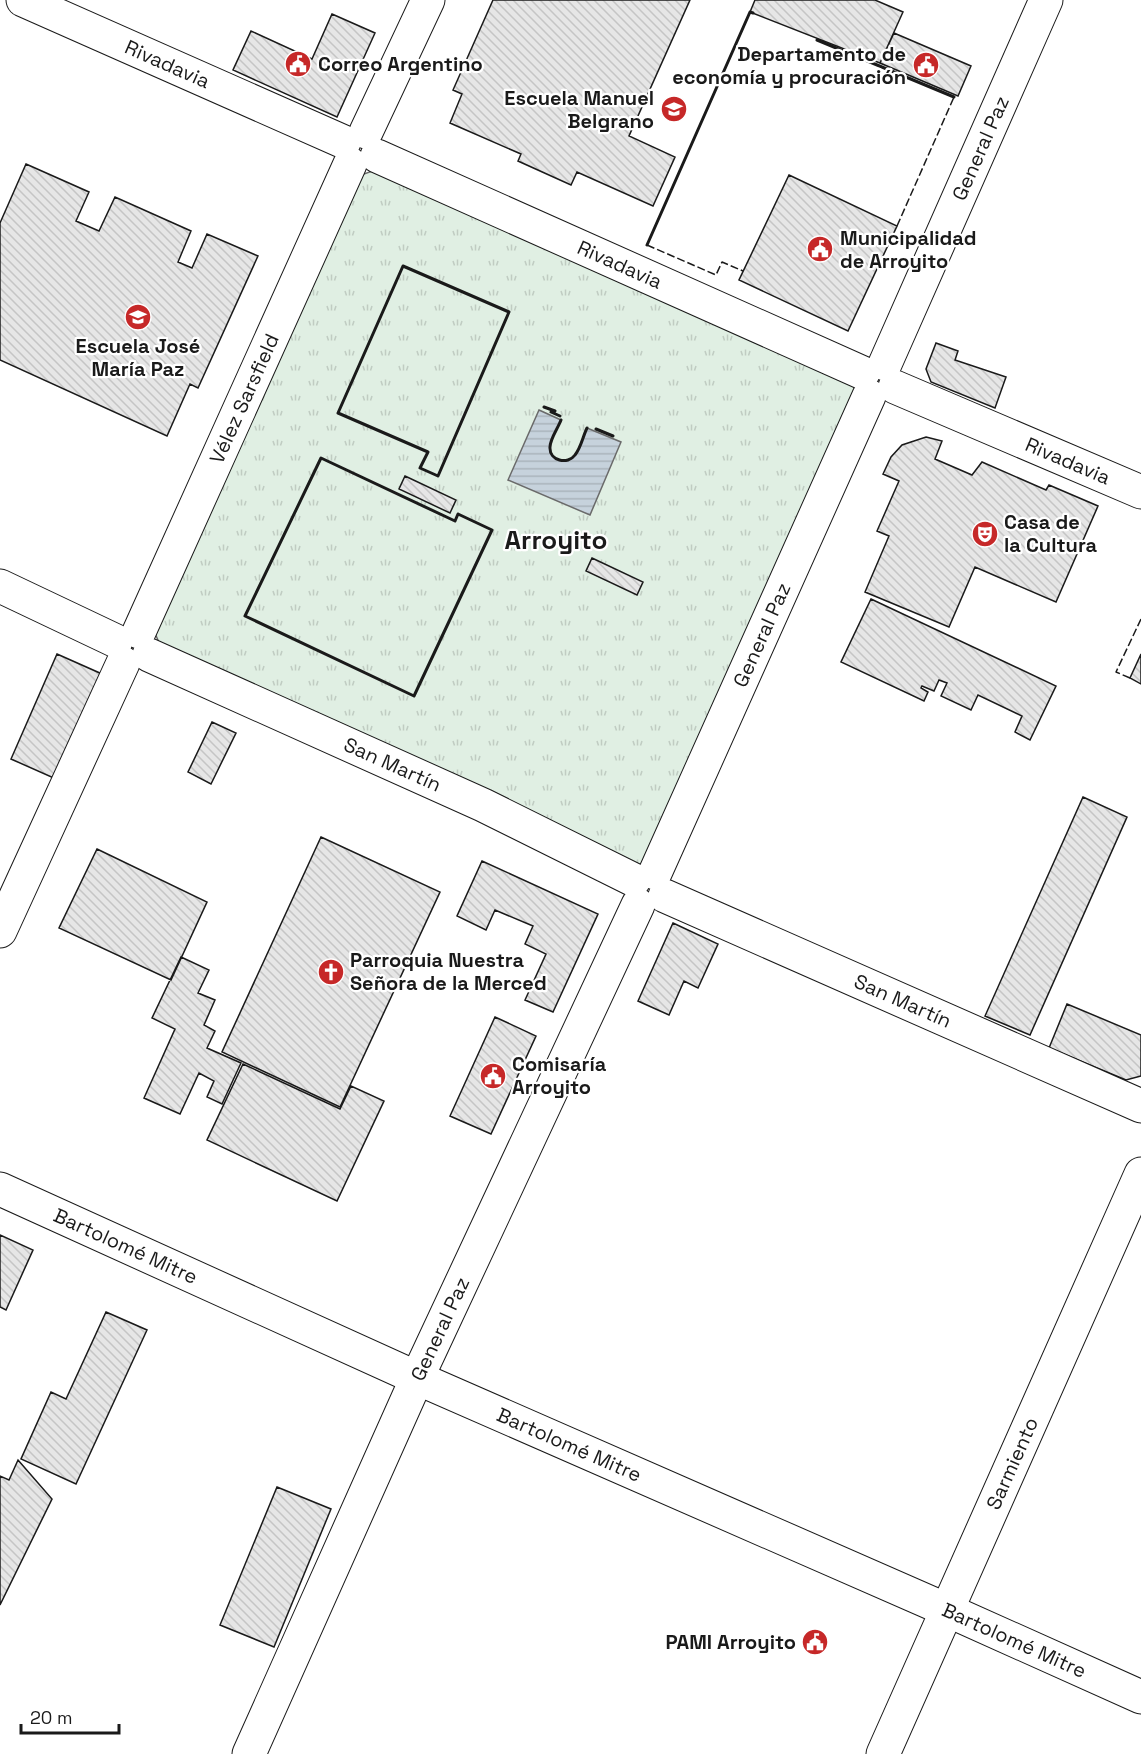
<svg xmlns="http://www.w3.org/2000/svg" width="1141" height="1754" viewBox="0 0 1141 1754" font-family="'Space Grotesk',sans-serif">
<style>
.grass{fill:url(#grass-tufts);stroke:#6a6a6a;stroke-width:1.5}
.water{fill:url(#water-rules);stroke:#6a6a6a;stroke-width:1.5}
.building{fill:url(#building-back-hatch);stroke:#1a1a1a;stroke-width:1.5}
.lines{fill:none;stroke-linecap:round;stroke-linejoin:round}
.minor-casing{stroke:#1a1a1a;stroke-width:35}
.minor{stroke:#fff;stroke-width:33}
.fence{stroke:#1a1a1a;stroke-width:1.5;stroke-dasharray:8 3;stroke-linecap:butt}
.wall{stroke:#1a1a1a;stroke-width:3}
.labels{text-anchor:middle;stroke-width:4.5;stroke-linejoin:round;paint-order:stroke}
.poi-label{font-size:20px;font-weight:bold;fill:#1a1a1a;stroke:#fff;text-anchor:start}
.street-label{font-size:20px;fill:#1a1a1a;stroke:#fff}
.district-label{font-size:26px;font-weight:bold;fill:#1a1a1a;stroke:#fff}
</style>
<defs>
<pattern id="grass-tufts" width="24" height="20" patternUnits="userSpaceOnUse" patternTransform="scale(1.5)"><rect width="24" height="20" fill="#e0efe3"/><path d="M3 7l-1-3M5 7V3M7 7l1-3M15 17l-1-3M17 17v-4M19 17l1-3" fill="none" stroke="#c0ccc2"/></pattern>
<pattern id="water-rules" width="6" height="5" patternUnits="userSpaceOnUse" patternTransform="scale(1.5)"><rect width="6" height="5" fill="#c6d2dc"/><path d="M0 2.5h6" fill="none" stroke="#aab4bc"/></pattern>
<pattern id="building-back-hatch" width="6" height="6" patternUnits="userSpaceOnUse" patternTransform="scale(1.5)"><rect width="6" height="6" fill="#e6e6e6"/><path d="M-1 5l2 2M0 0l6 6M5-1l2 2" fill="none" stroke="#c5c5c5"/></pattern>
</defs>
<rect width="100%" height="100%" fill="#fff"/>
<path class="grass" d="M 381,168 L 850,379 L 859,397 L 650,865 L 633,868 L 161,647 L 154,631 L 358,176 Z"/>
<path class="water" d="M 539,410 L 561,420 C 558,428 550,439 550,447 C 549,461 568,465 575,455 C 581,448 583,436 587,428 L 621,442 L 590,515 L 508,480 Z"/>
<path class="building" d="M 493,0 L 690,0 L 629,136 L 675,157 L 653,206 L 577,172 L 571,185 L 518,161 L 521,154 L 450,123 L 462,94 L 453,90 Z
M 755,0 L 875,0 L 903,12 L 880,63 L 750,12 Z
M 332,14 L 375,33 L 337,117 L 233,70 L 251,31 L 312,59 Z
M 894,33 L 971,66 L 958,96 L 880,63 Z
M 26,164 L 89,192 L 76,221 L 99,231 L 115,197 L 191,231 L 178,262 L 192,268 L 207,234 L 258,256 L 198,388 L 190,384 L 167,436 L 0,360 L 0,223 Z
M 789,175 L 897,226 L 848,331 L 739,280 Z
M 936,343 L 958,351 L 955,360 L 1006,377 L 995,408 L 931,382 L 926,369 Z
M 926,437 L 942,441 L 935,459 L 972,475 L 982,462 L 1046,490 L 1049,485 L 1098,506 L 1056,602 L 975,567 L 949,627 L 865,592 L 889,536 L 877,531 L 899,481 L 883,474 L 891,457 L 902,445 Z
M 405,476 L 456,500 L 450,513 L 399,489 Z
M 592,558 L 643,582 L 637,595 L 586,571 Z
M 871,599 L 1056,686 L 1030,740 L 1015,732 L 1022,716 L 978,695 L 971,710 L 941,696 L 947,683 L 939,680 L 934,691 L 922,686 L 921,688 L 928,692 L 924,701 L 841,662 Z
M 57,654 L 102,674 L 56,779 L 11,759 Z
M 1141,654 L 1141,684 L 1130,678 Z
M 212,722 L 236,733 L 211,784 L 188,772 Z
M 1083,797 L 1127,817 L 1030,1035 L 985,1016 Z
M 321,837 L 440,892 L 340,1107 L 222,1052 Z
M 97,849 L 207,902 L 171,980 L 59,928 Z
M 482,861 L 598,914 L 553,1012 L 525,1000 L 546,954 L 525,944 L 533,926 L 495,910 L 486,930 L 457,916 Z
M 673,923 L 718,944 L 698,988 L 684,981 L 669,1015 L 638,1001 Z
M 181,957 L 209,970 L 198,993 L 215,1000 L 204,1025 L 215,1031 L 207,1048 L 241,1063 L 222,1104 L 207,1097 L 214,1081 L 199,1073 L 180,1114 L 144,1098 L 175,1029 L 152,1018 Z
M 1067,1004 L 1141,1035 L 1141,1076 L 1126,1080 L 1049,1048 Z
M 495,1017 L 536,1036 L 491,1134 L 450,1116 Z
M 243,1064 L 340,1109 L 351,1086 L 384,1101 L 337,1201 L 207,1140 Z
M 0,1235 L 33,1250 L 6,1310 L 0,1307 Z
M 106,1312 L 147,1330 L 76,1484 L 21,1459 L 51,1392 L 66,1399 Z
M 18,1460 L 52,1499 L 0,1605 L 0,1476 L 9,1480 Z
M 277,1487 L 331,1509 L 274,1647 L 220,1625 Z"/>
<g class="lines">
<defs>
<g id="minor">
<path id="s1" d="M 23,0 L 344,142"/>
<path d="M 366,132 L 428,0"/>
<path id="s2" d="M 377,156 L 863,373"/>
<path id="s3" d="M 885,364 L 1046,0"/>
<path id="s4" d="M 895,387 L 1141,492"/>
<path d="M 0,586 L 116,641"/>
<path id="s5" d="M 139,632 L 350,164"/>
<path id="s6" d="M 149,655 L 483,805 L 634,880"/>
<path id="s7" d="M 655,873 L 869,396"/>
<path id="s8" d="M 665,896 L 1141,1106"/>
<path d="M 0,931 L 123,663"/>
<path id="s9" d="M 0,1189 L 417,1378 L 947,1610 L 1141,1697"/>
<path id="s10" d="M 249,1754 L 417,1378 L 638,905"/>
<path id="s11" d="M 883,1754 L 1141,1174"/>
</g>
</defs>
<use href="#minor" class="minor-casing"/>
<use href="#minor" class="minor"/>
<path class="fence" d="M 897,226 L 954,97
M 647,245 L 716,275 L 722,262 L 743,271
M 1130,678 L 1116,672 L 1141,619"/>
<path class="wall" d="M 817,40 L 954,97
M 647,245 L 750,12 L 753,13
M 403,266 L 509,312 L 438,476 L 420,468 L 428,452 L 338,413 Z
M 544,407 L 555,411
M 551,412 L 560,416
M 561,420 C 558,428 550,439 550,447 C 549,461 568,465 575,455 C 581,448 583,436 587,428
M 596,429 L 613,436
M 321,458 L 455,521 L 458,514 L 492,530 L 414,696 L 245,616 Z"/>
</g>
<defs>
<symbol id="civic-disc" viewBox="-11 -11 22 22"><circle r="9.5" fill="#c62828" stroke="#fff"/><path d="M-.6-6.5H3V-4.5H.6V-3L4-1V1h2V6H-6V1h2V-1L-.6-3ZM-1.2 2.5V6h2.4V2.5Z" fill="#fff"/></symbol>
<symbol id="school-disc" viewBox="-11 -11 22 22"><circle r="9.5" fill="#c62828" stroke="#fff"/><path d="M0-5L7-2L0 1L-7-2ZM-4 1L0 2.5L4 1V4Q0 6-4 4Z" fill="#fff"/></symbol>
<symbol id="theatre-disc" viewBox="-11 -11 22 22"><circle r="9.5" fill="#c62828" stroke="#fff"/><path d="M-5-5.5Q0-4 5-5.5V0Q5 5 0 6Q-5 5-5 0ZM-3.3-2.5H-1v1.5H-3.3ZM1-2.5H3.3v1.5H1ZM-2.8 1Q0 5.5 2.8 1Z" fill="#fff"/></symbol>
<symbol id="church-disc" viewBox="-11 -11 22 22"><circle r="9.5" fill="#c62828" stroke="#fff"/><path d="M-1.2-6h2.4v3.5h3.3v2.4h-3.3V6h-2.4V-.1h-3.3v-2.4h3.3Z" fill="#fff"/></symbol>
</defs>
<g fill-rule="evenodd">
<use href="#civic-disc" x="283" y="49" width="30" height="30"/>
<use href="#civic-disc" x="911" y="50" width="30" height="30"/>
<use href="#school-disc" x="659" y="94" width="30" height="30"/>
<use href="#civic-disc" x="805" y="234" width="30" height="30"/>
<use href="#school-disc" x="123" y="302" width="30" height="30"/>
<use href="#theatre-disc" x="970" y="519" width="30" height="30"/>
<use href="#church-disc" x="316" y="957" width="30" height="30"/>
<use href="#civic-disc" x="478" y="1061" width="30" height="30"/>
<use href="#civic-disc" x="800" y="1627" width="30" height="30"/>
</g>
<g class="labels">
<g class="poi-label">
<text x="906" y="61" text-anchor="end">Departamento de<tspan x="906" dy="23">economía y procuración</tspan></text>
<text x="318" y="71">Correo Argentino</text>
<text x="654" y="105" text-anchor="end">Escuela Manuel<tspan x="654" dy="23">Belgrano</tspan></text>
<text x="840" y="245">Municipalidad<tspan x="840" dy="23">de Arroyito</tspan></text>
<text x="138" y="353" text-anchor="middle">Escuela José<tspan x="138" dy="23">María Paz</tspan></text>
<text x="1004" y="529">Casa de<tspan x="1004" dy="23">la Cultura</tspan></text>
<text x="350" y="967">Parroquia Nuestra<tspan x="350" dy="23">Señora de la Merced</tspan></text>
<text x="512" y="1071">Comisaría<tspan x="512" dy="23">Arroyito</tspan></text>
<text x="796" y="1649" text-anchor="end">PAMI Arroyito</text>
</g>
<g class="street-label">
<text dy="7" stroke="none"><textPath href="#s1" startOffset="158">Rivadavia</textPath></text>
<text dy="7" stroke="none"><textPath href="#s3" startOffset="236">General Paz</textPath></text>
<text dy="7" stroke="none"><textPath href="#s2" startOffset="266">Rivadavia</textPath></text>
<text dy="7" stroke="none"><textPath href="#s5" startOffset="256">Vélez Sarsfield</textPath></text>
<text dy="7" stroke="none"><textPath href="#s4" startOffset="188">Rivadavia</textPath></text>
<text dy="7" stroke="none"><textPath href="#s7" startOffset="261">General Paz</textPath></text>
<text dy="7" stroke="none"><textPath href="#s6" startOffset="267">San Martín</textPath></text>
<text dy="7" stroke="none"><textPath href="#s8" startOffset="260">San Martín</textPath></text>
<text dy="7" stroke="none"><textPath href="#s9" startOffset="138">Bartolomé Mitre</textPath></text>
<text dy="7" stroke="none"><textPath href="#s10" startOffset="466">General Paz</textPath></text>
<text dy="7" stroke="none"><textPath href="#s9" startOffset="624">Bartolomé Mitre</textPath></text>
<text dy="7" stroke="none"><textPath href="#s11" startOffset="318">Sarmiento</textPath></text>
<text dy="7" stroke="none"><textPath href="#s9" startOffset="1110">Bartolomé Mitre</textPath></text>
</g>
<g class="district-label">
<text x="556" y="549">Arroyito</text>
</g>
</g>
<path d="M21 1724v9h98v-9" fill="none" stroke="#1a1a1a" stroke-width="3"/>
<text x="30" y="1724" font-size="18" fill="#1a1a1a" stroke="#ffffff" stroke-width="4.5" paint-order="stroke">20 m</text>
</svg>
